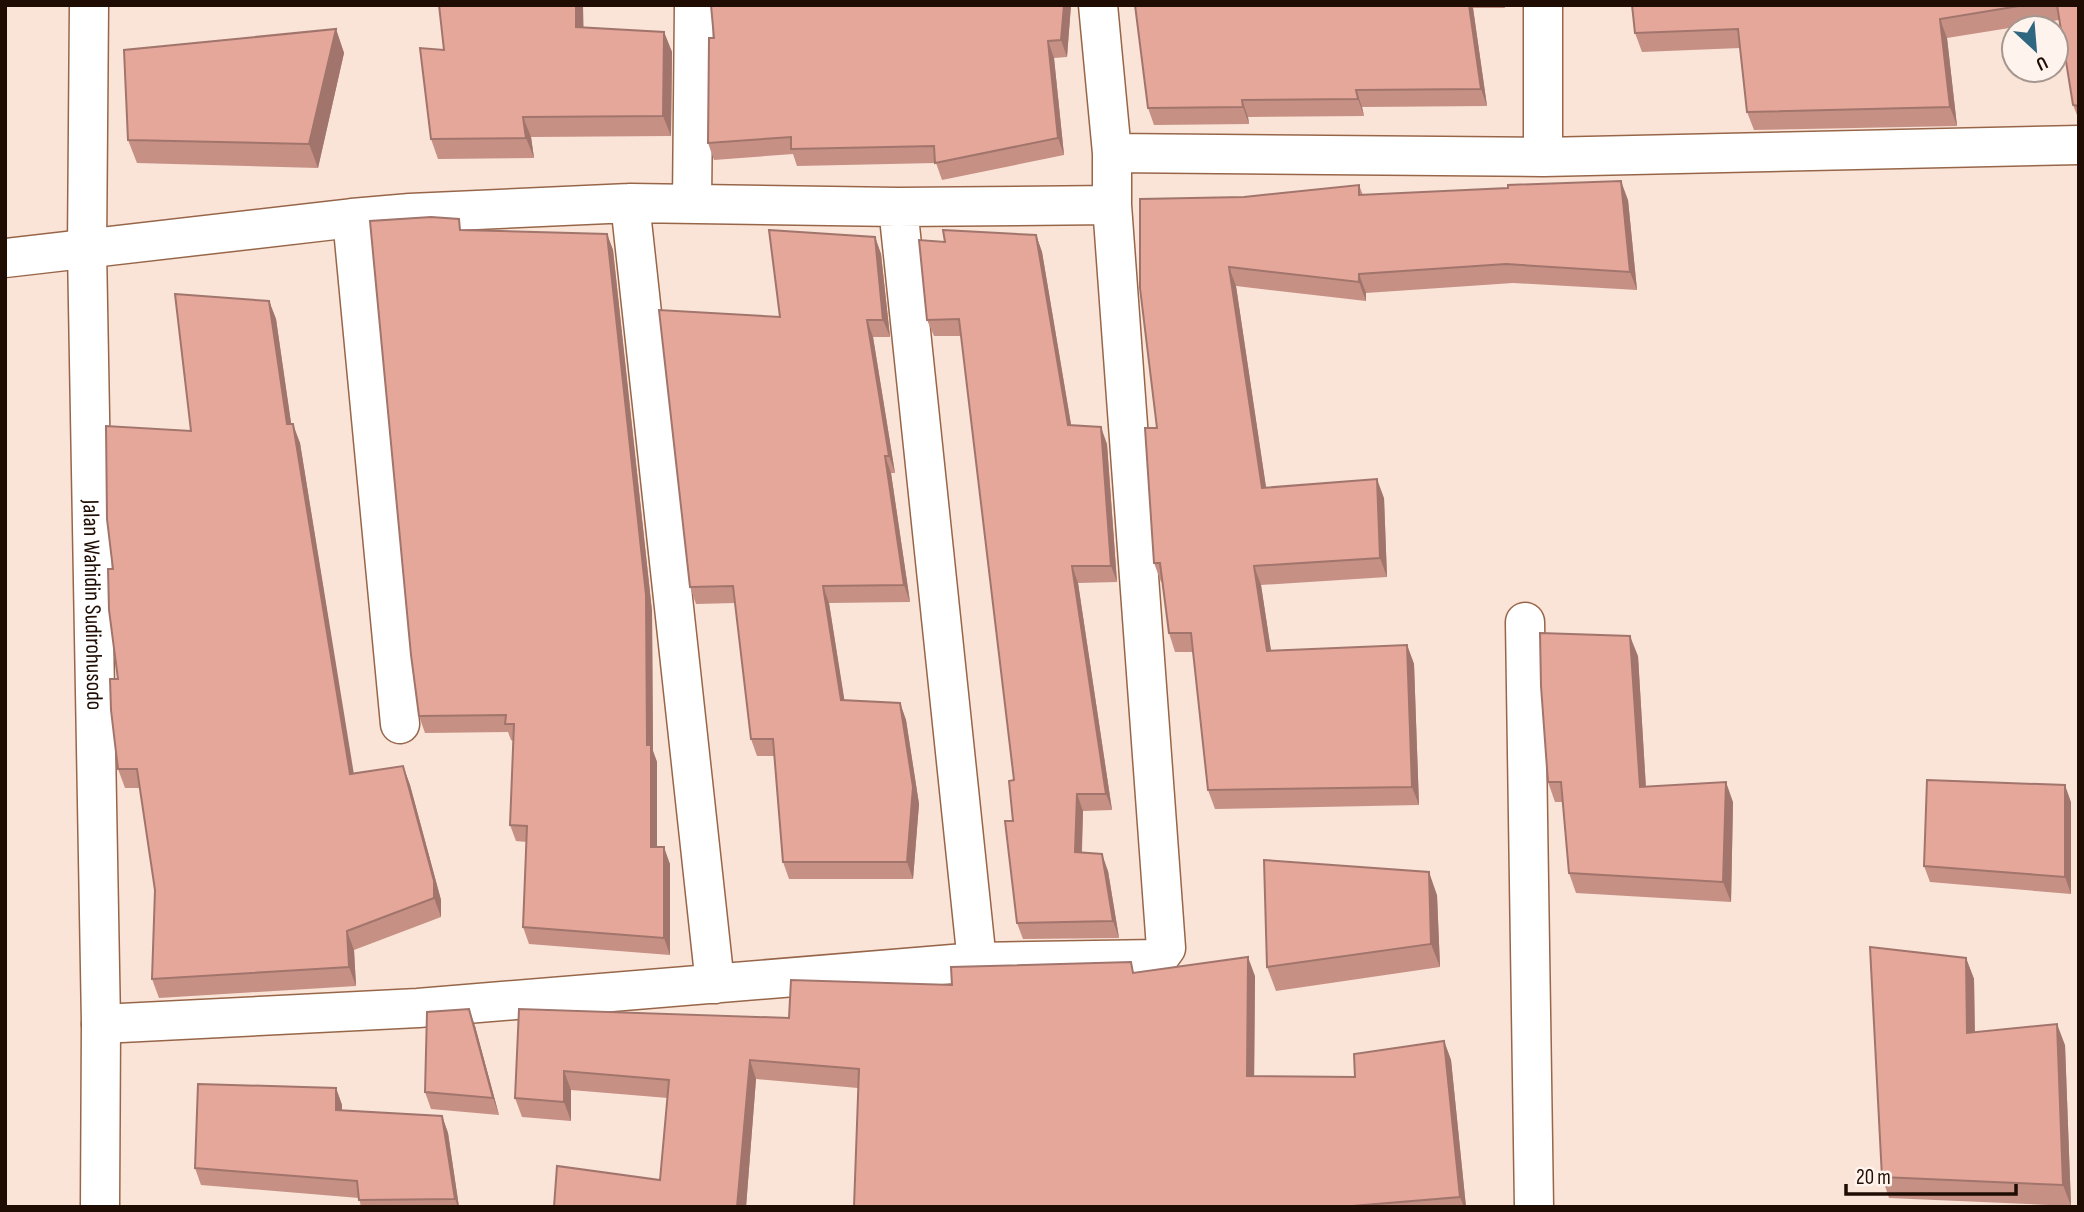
<svg xmlns="http://www.w3.org/2000/svg" width="2084" height="1212" viewBox="0 0 2084 1212" font-family="'Sofia Sans Condensed',sans-serif">
<style>
.lines{fill:none;stroke-linecap:round;stroke-linejoin:round}
.street-casing{stroke:#976649;stroke-width:41}
.highway-casing{stroke:#976649;stroke-width:41}
.street{stroke:#fff;stroke-width:38}
.highway{stroke:#fff;stroke-width:38}
.wall{fill:#c69085}
.shaded-wall{fill:#a1756c}
.building{fill:#e6a79b;stroke:#a1756c;stroke-width:2}
.labels{text-anchor:middle;stroke-width:5;stroke-linejoin:round;paint-order:stroke}
.street-label{font-size:23px;fill:#1f0d03;stroke:#fff3ed}
</style>
<rect width="100%" height="100%" fill="#fae3d7"/>
<g class="lines">
<defs>
<path id="street" d="M 1112,153 L 1543,157 L 2079,145
M 1543,157 L 1543,5
M 630,203 L 715,984
M 692,203 L 694,5
M 898,207 L 977,962
M 352,218 L 400,724
M 5,258 L 352,218 L 410,213 L 630,203 L 898,207 L 1112,205
M 1525,622 L 1534,1207
M 101,1024 L 418,1008 L 977,962 L 1158,959 L 1166,948 L 1112,205 L 1112,153 L 1098,5"/>
<g id="highway">
<path id="s1" d="M 89,5 L 87,249 L 101,1024 L 100,1207"/>
</g>
</defs>
<use href="#street" class="street-casing"/>
<use href="#highway" class="highway-casing"/>
<use href="#street" class="street"/>
<use href="#highway" class="highway"/>
</g>
<path class="wall" d="M 439,5 L 583,5 L 583,27 L 664,32 L 672,52 L 671,136 L 531,137 L 534,158 L 438,159 L 431,139 L 444,50 Z
M 1071,5 L 1067,57 L 1054,58 L 1064,155 L 942,180 L 936,163 L 797,166 L 793,154 L 714,160 L 708,143 L 714,38 Z
M 1135,5 L 1504,5 L 1505,8 L 1473,8 L 1487,106 L 1362,107 L 1364,116 L 1248,117 L 1249,124 L 1154,125 L 1148,108 Z
M 1632,5 L 2079,5 L 2079,120 L 2073,105 L 2059,20 L 1947,38 L 1957,126 L 1754,130 L 1747,112 L 1740,48 L 1642,52 L 1635,33 Z
M 336,29 L 344,53 L 318,168 L 137,163 L 128,140 Z
M 1359,185 L 1363,195 L 1628,200 L 1637,290 L 1513,283 L 1366,293 L 1366,301 L 1236,286 L 1266,488 L 1384,498 L 1387,577 L 1261,585 L 1271,651 L 1407,645 L 1414,664 L 1419,805 L 1215,809 L 1208,790 L 1193,652 L 1175,652 L 1169,633 L 1162,582 L 1161,582 L 1154,563 L 1157,428 L 1244,197 Z
M 463,230 L 607,234 L 613,250 L 652,611 L 653,751 L 657,762 L 657,847 L 670,864 L 670,955 L 529,944 L 523,927 L 527,842 L 516,841 L 510,825 L 513,741 L 511,740 L 508,732 L 425,733 L 419,716 Z
M 1036,235 L 1042,252 L 1071,425 L 1107,444 L 1117,582 L 1078,583 L 1112,810 L 1083,811 L 1082,853 L 1108,871 L 1119,938 L 1023,939 L 1017,923 L 1013,821 L 1014,780 L 961,336 L 934,336 L 927,320 L 945,242 Z
M 875,237 L 881,254 L 890,337 L 873,337 L 895,473 L 891,473 L 910,602 L 829,603 L 844,700 L 900,703 L 906,720 L 919,804 L 913,879 L 789,879 L 783,862 L 774,756 L 757,756 L 751,739 L 735,603 L 696,604 L 690,587 L 780,317 Z
M 269,301 L 276,319 L 291,424 L 300,443 L 353,774 L 403,766 L 410,785 L 441,900 L 441,917 L 354,950 L 356,986 L 159,998 L 152,979 L 155,890 L 140,788 L 125,788 L 118,769 L 118,679 L 113,569 L 191,431 Z
M 1638,656 L 1646,787 L 1733,802 L 1731,902 L 1576,893 L 1569,873 L 1563,802 L 1555,802 L 1548,782 Z
M 2071,802 L 2071,894 L 1930,882 L 1924,866 Z
M 1437,895 L 1440,967 L 1276,991 L 1267,967 Z
M 1966,958 L 1974,979 L 1975,1032 L 2065,1045 L 2071,1206 L 1889,1198 L 1882,1177 Z
M 1135,973 L 1255,976 L 1254,1076 L 1355,1077 L 1444,1041 L 1451,1060 L 1466,1207 L 854,1207 L 858,1088 L 756,1079 L 746,1207 L 554,1207 L 660,1180 L 668,1098 L 571,1090 L 571,1121 L 522,1117 L 515,1098 L 519,1009 L 789,1018 L 952,985 Z
M 475,1026 L 499,1115 L 431,1109 L 425,1092 Z
M 336,1088 L 342,1105 L 342,1110 L 442,1116 L 448,1133 L 459,1207 L 361,1207 L 359,1198 L 201,1185 L 195,1168 Z"/>
<path class="shaded-wall" d="M 576,5 L 583,5 L 584,47 L 576,27 Z
M 1064,5 L 1071,5 L 1067,57 L 1061,40 Z
M 1469,5 L 1471,5 L 1473,8 L 1487,106 L 1481,89 Z
M 1940,19 L 1947,38 L 1957,126 L 1950,107 Z
M 336,29 L 344,53 L 318,168 L 309,144 Z
M 664,32 L 672,52 L 671,136 L 663,116 Z
M 1048,41 L 1054,58 L 1064,155 L 1058,138 Z
M 1356,90 L 1362,107 L 1364,116 L 1358,99 Z
M 1242,100 L 1248,117 L 1249,124 L 1243,107 Z
M 523,117 L 531,137 L 534,158 L 526,138 Z
M 1621,181 L 1628,200 L 1637,290 L 1630,272 Z
M 607,234 L 613,250 L 652,611 L 653,751 L 657,762 L 657,864 L 651,847 L 647,745 Z
M 1036,235 L 1042,252 L 1074,442 L 1068,425 Z
M 875,237 L 881,254 L 890,337 L 883,320 Z
M 1229,267 L 1236,286 L 1269,507 L 1262,488 Z
M 1359,274 L 1366,293 L 1366,301 L 1359,282 Z
M 269,301 L 276,319 L 294,443 L 287,424 Z
M 867,320 L 873,337 L 895,473 L 889,456 Z
M 293,424 L 300,443 L 357,793 L 350,774 Z
M 1101,427 L 1107,444 L 1117,582 L 1111,566 Z
M 885,456 L 891,473 L 910,602 L 904,585 Z
M 1377,479 L 1384,498 L 1387,577 L 1380,558 Z
M 1072,566 L 1078,583 L 1112,810 L 1106,794 Z
M 1254,566 L 1261,585 L 1274,670 L 1267,651 Z
M 823,586 L 829,603 L 847,716 L 841,700 Z
M 1630,636 L 1638,656 L 1647,807 L 1640,787 Z
M 1407,645 L 1414,664 L 1419,805 L 1412,787 Z
M 900,703 L 906,720 L 919,804 L 913,879 L 907,862 Z
M 403,766 L 410,785 L 441,900 L 441,917 L 434,898 Z
M 1726,782 L 1733,802 L 1731,902 L 1723,882 Z
M 2065,785 L 2071,802 L 2071,894 L 2065,877 Z
M 1077,794 L 1083,811 L 1081,869 L 1075,852 Z
M 664,847 L 670,864 L 670,955 L 664,938 Z
M 1102,854 L 1108,871 L 1119,938 L 1113,921 Z
M 1429,872 L 1437,895 L 1440,967 L 1431,944 Z
M 347,931 L 354,950 L 356,986 L 349,967 Z
M 1248,957 L 1255,976 L 1254,1095 L 1247,1076 Z
M 1966,958 L 1974,979 L 1975,1053 L 1967,1033 Z
M 469,1009 L 475,1026 L 499,1115 L 493,1098 Z
M 2057,1024 L 2065,1045 L 2071,1206 L 2063,1185 Z
M 1444,1041 L 1451,1060 L 1466,1207 L 1464,1207 L 1460,1197 Z
M 750,1060 L 756,1079 L 746,1207 L 737,1207 Z
M 564,1071 L 571,1090 L 571,1121 L 564,1102 Z
M 336,1088 L 342,1105 L 342,1126 L 336,1110 Z
M 442,1116 L 448,1133 L 459,1207 L 458,1207 L 455,1199 Z"/>
<path class="building" d="M 439,5 L 576,5 L 576,27 L 664,32 L 663,116 L 523,117 L 526,138 L 431,139 L 420,48 L 444,50 Z
M 711,5 L 1064,5 L 1061,40 L 1048,41 L 1058,138 L 935,163 L 934,146 L 791,149 L 791,137 L 708,143 L 709,38 L 714,38 Z
M 1135,5 L 1469,5 L 1481,89 L 1356,90 L 1358,99 L 1242,100 L 1243,107 L 1148,108 Z
M 1632,5 L 2025,5 L 1940,19 L 1950,107 L 1747,112 L 1738,29 L 1635,33 Z
M 2057,5 L 2079,5 L 2079,106 L 2073,105 Z
M 336,29 L 309,144 L 128,140 L 124,50 Z
M 1621,181 L 1630,272 L 1506,264 L 1359,274 L 1359,282 L 1229,267 L 1262,488 L 1377,479 L 1380,558 L 1254,566 L 1267,651 L 1407,645 L 1412,787 L 1208,790 L 1191,633 L 1169,633 L 1160,563 L 1154,563 L 1145,428 L 1157,428 L 1140,288 L 1140,199 L 1244,197 L 1359,185 L 1359,195 L 1508,188 L 1508,185 Z
M 431,217 L 459,219 L 460,230 L 607,234 L 646,595 L 647,745 L 651,745 L 651,847 L 664,847 L 664,938 L 523,927 L 527,826 L 510,825 L 514,724 L 505,724 L 506,715 L 419,716 L 411,655 L 370,221 Z
M 769,230 L 875,237 L 883,320 L 867,320 L 889,456 L 885,456 L 904,585 L 823,586 L 841,700 L 900,703 L 913,787 L 907,862 L 783,862 L 773,739 L 751,739 L 733,586 L 690,587 L 659,310 L 780,317 Z
M 943,230 L 1036,235 L 1068,425 L 1101,427 L 1111,566 L 1072,566 L 1106,794 L 1077,794 L 1075,852 L 1102,854 L 1113,921 L 1017,923 L 1005,821 L 1013,821 L 1009,781 L 1014,780 L 959,319 L 927,320 L 919,240 L 945,242 Z
M 175,294 L 269,301 L 287,424 L 293,424 L 350,774 L 403,766 L 434,881 L 434,898 L 347,931 L 349,967 L 152,979 L 155,890 L 137,769 L 118,769 L 111,710 L 110,679 L 118,679 L 109,610 L 108,569 L 113,569 L 107,519 L 106,426 L 191,431 Z
M 1540,633 L 1630,636 L 1640,787 L 1726,782 L 1723,882 L 1569,873 L 1561,782 L 1548,782 L 1541,686 Z
M 1927,780 L 2065,785 L 2065,877 L 1924,866 Z
M 1264,860 L 1429,872 L 1431,944 L 1267,967 Z
M 1870,947 L 1966,958 L 1967,1033 L 2057,1024 L 2063,1185 L 1882,1177 Z
M 1248,957 L 1247,1076 L 1355,1077 L 1354,1054 L 1444,1041 L 1460,1197 L 1340,1207 L 854,1207 L 859,1069 L 750,1060 L 737,1207 L 554,1207 L 557,1166 L 660,1180 L 669,1080 L 564,1071 L 564,1102 L 515,1098 L 519,1009 L 789,1018 L 791,980 L 952,985 L 951,967 L 1131,962 L 1133,973 Z
M 469,1009 L 493,1098 L 425,1092 L 427,1012 Z
M 198,1084 L 336,1088 L 336,1110 L 442,1116 L 455,1199 L 359,1200 L 357,1181 L 195,1168 Z"/>
<g class="labels">
<g class="street-label">
<text dy="8" stroke="none"><textPath href="#s1" startOffset="600">Jalan Wahidin Sudirohusodo</textPath></text>
</g>
</g>
<rect width="2084" height="1212" fill="none" stroke="#1f0d03" stroke-width="14"/>
<g transform="translate(2035 49) rotate(154)"><circle r="33" fill="#fff3ed" stroke="#a5978f" stroke-width="2"/>
<path d="M0-5L12 26L0 18L-12 26Z" fill="#2f6781"/>
<text y="-10" font-size="19" font-weight="bold" text-anchor="middle" fill="#1f0d03">U</text>
</g>
<path d="M1846 1184v10h170v-10" fill="none" stroke="#1f0d03" stroke-width="3.5"/>
<text x="1856" y="1184" font-size="21" fill="#1f0d03" stroke="#fff3ed" stroke-width="5" paint-order="stroke">20 m</text>
</svg>
